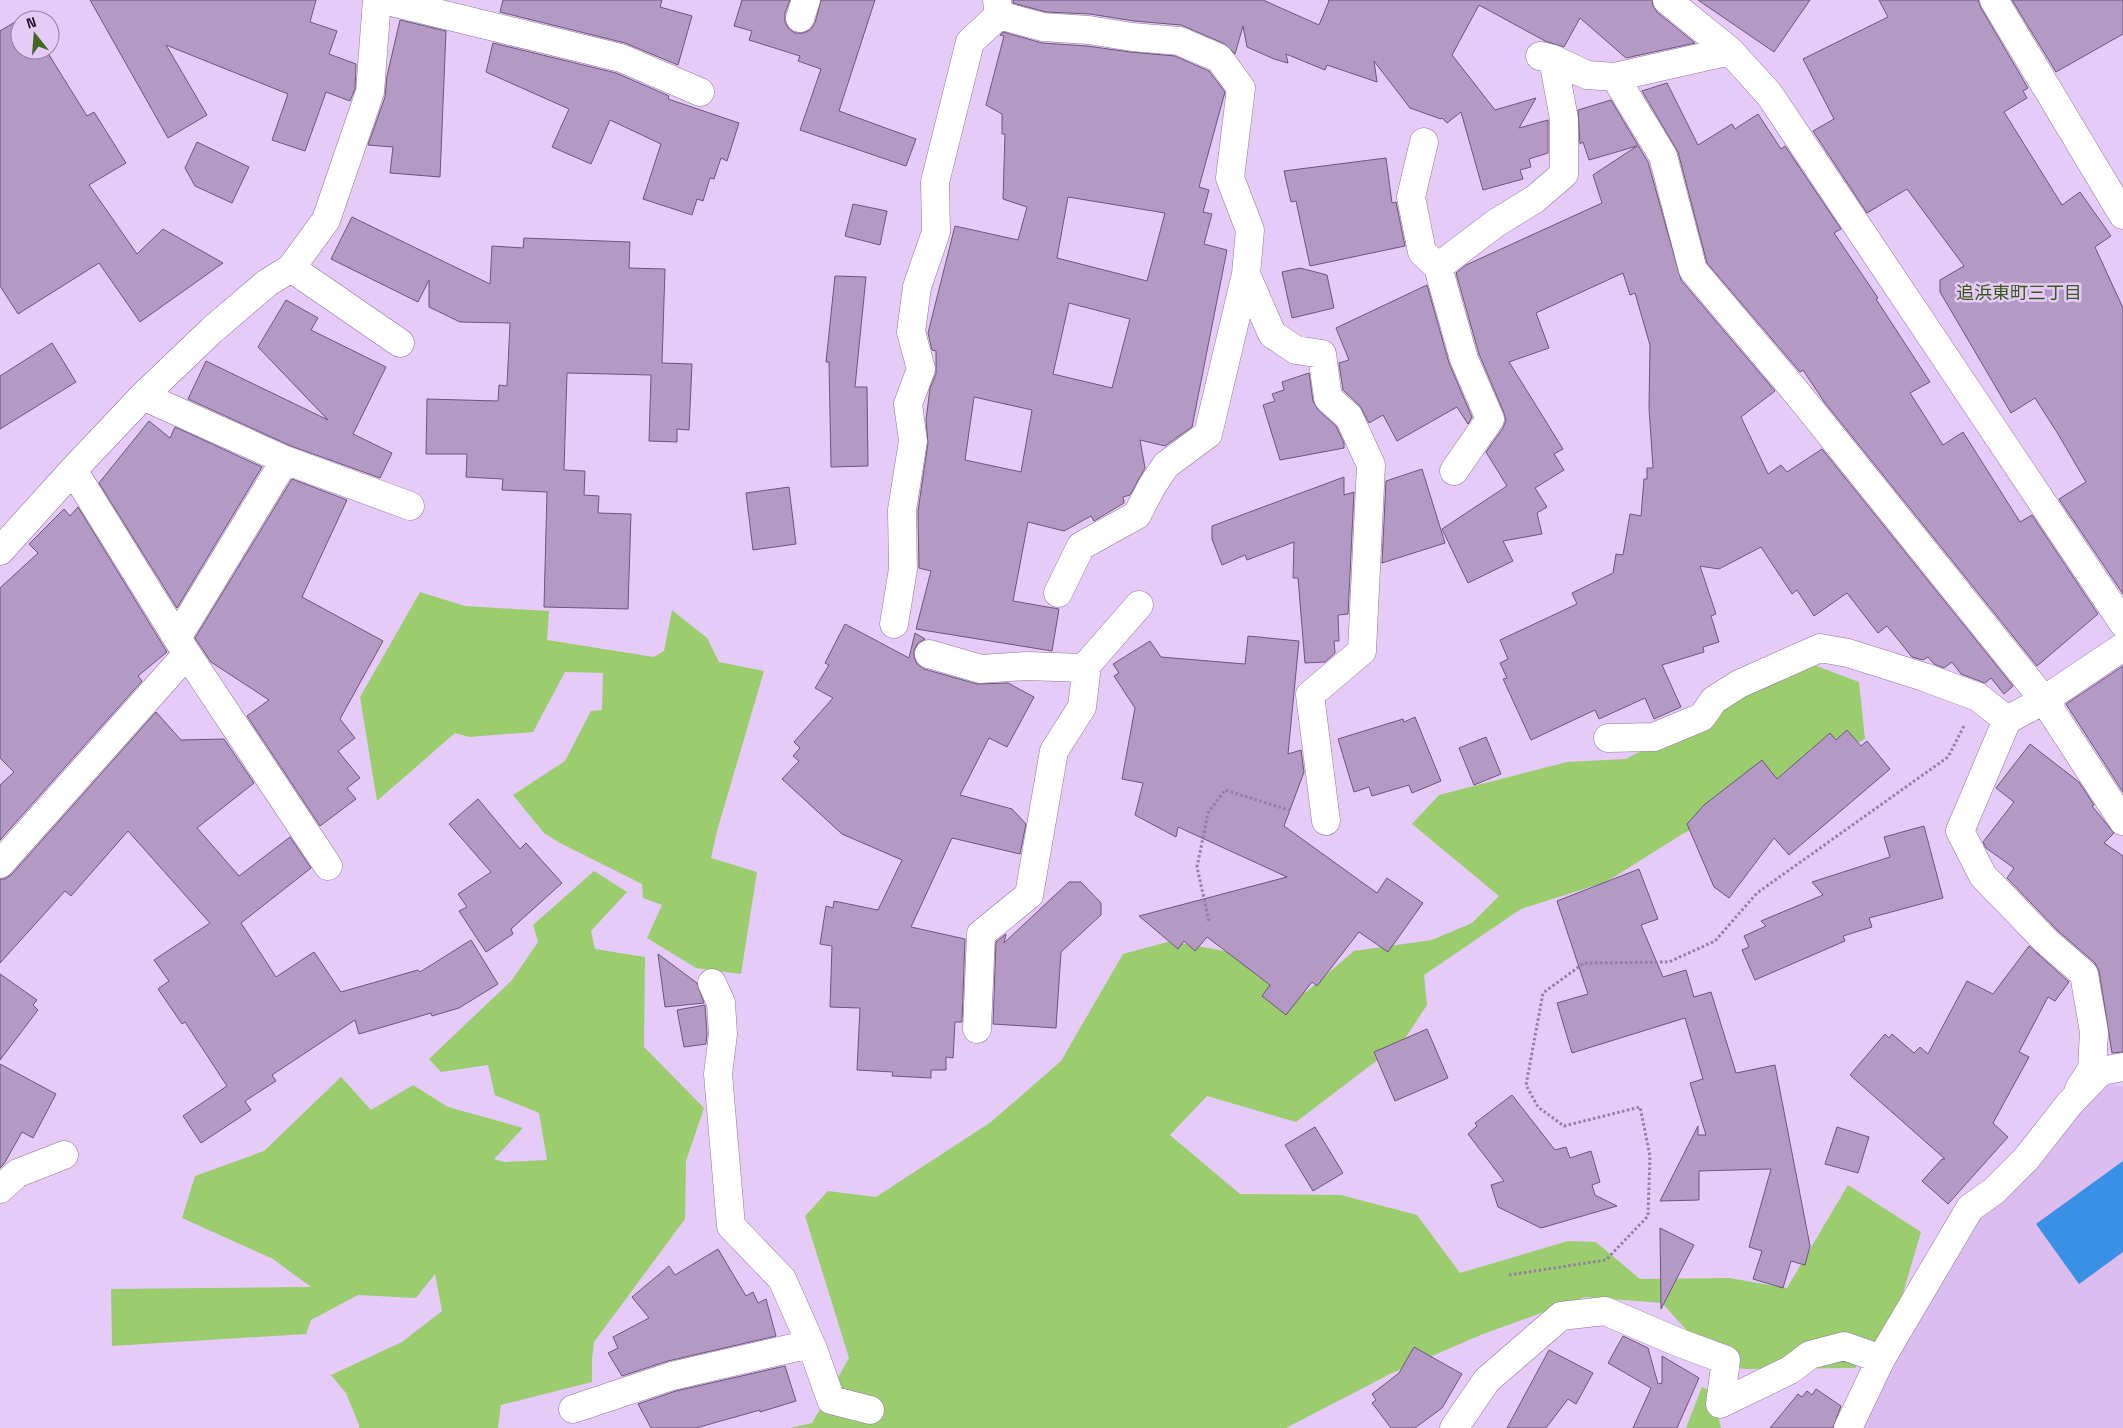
<svg xmlns="http://www.w3.org/2000/svg" width="2123" height="1428" viewBox="0 0 2123 1428" font-family="'Space Grotesk','Noto Sans JP',sans-serif">
<style>
.built{fill:#dbbdef}
.green{fill:#9bcd6e}
.water{fill:#3a8fe6}
.building{fill:#b399c4;stroke:#6d557c;fill-rule:evenodd}
.lines{fill:none;stroke-linecap:round;stroke-linejoin:round}
.minor-casing{stroke:#8e759e;stroke-width:29}
.path{stroke:#937fa0;stroke-width:3;stroke-dasharray:2.5 2.5;stroke-linecap:butt}
.minor{stroke:#fff;stroke-width:28}
.labels{text-anchor:middle;stroke-width:5;stroke-linejoin:round;paint-order:stroke}
.neighbourhood-label{font-size:18px;fill:#395917;stroke:#e6cbf8}
</style>
<rect width="100%" height="100%" fill="#e6cbf8"/>
<path class="built" d="M 2102,1084 L 2123,1086 L 2123,1428 L 1861,1428 L 1922,1294 L 1978,1213 Z"/>
<path class="green" d="M 420,592 L 465,606 L 549,611 L 547,640 L 654,657 L 664,651 L 672,610 L 707,638 L 719,662 L 764,671 L 717,831 L 711,858 L 757,872 L 741,974 L 696,968 L 647,938 L 662,905 L 643,898 L 642,884 L 558,842 L 544,833 L 513,795 L 565,761 L 591,711 L 602,710 L 603,673 L 565,672 L 533,732 L 469,737 L 455,733 L 377,801 L 360,697 Z
M 1806,662 L 1859,682 L 1865,739 L 1684,833 L 1606,882 L 1521,909 L 1424,975 L 1427,1005 L 1404,1040 L 1296,1122 L 1207,1096 L 1170,1135 L 1240,1194 L 1341,1195 L 1417,1215 L 1460,1273 L 1568,1241 L 1596,1242 L 1640,1279 L 1729,1278 L 1787,1288 L 1848,1185 L 1921,1232 L 1898,1310 L 1855,1368 L 1745,1369 L 1717,1364 L 1662,1303 L 1585,1297 L 1483,1334 L 1390,1374 L 1286,1428 L 790,1428 L 812,1423 L 849,1358 L 805,1216 L 828,1191 L 876,1197 L 991,1122 L 1061,1061 L 1123,954 L 1171,941 L 1235,953 L 1306,992 L 1354,951 L 1432,940 L 1472,923 L 1499,896 L 1412,824 L 1439,795 L 1567,762 L 1626,759 Z
M 594,871 L 627,892 L 591,931 L 595,949 L 645,957 L 644,1047 L 704,1108 L 686,1161 L 685,1219 L 594,1342 L 592,1360 L 592,1382 L 501,1405 L 498,1428 L 359,1428 L 359,1425 L 346,1393 L 331,1375 L 402,1342 L 442,1311 L 435,1274 L 416,1298 L 358,1295 L 311,1320 L 306,1334 L 112,1346 L 111,1289 L 311,1287 L 273,1259 L 182,1218 L 195,1176 L 264,1151 L 341,1077 L 371,1110 L 413,1085 L 448,1107 L 523,1128 L 494,1159 L 504,1162 L 547,1160 L 539,1113 L 495,1095 L 488,1065 L 441,1072 L 429,1059 L 512,980 L 538,942 L 533,925 Z
M 1702,1387 L 1733,1402 L 1719,1419 L 1721,1428 L 1686,1428 Z"/>
<path class="water" d="M 2123,1161 L 2123,1252 L 2079,1284 L 2036,1224 Z"/>
<path class="building" d="M 90,0 L 316,0 L 310,22 L 337,31 L 329,54 L 356,64 L 355,89 L 350,101 L 326,92 L 305,151 L 272,140 L 288,94 L 166,45 L 207,115 L 168,138 Z
M 503,0 L 662,0 L 660,7 L 692,16 L 678,65 L 625,43 L 500,12 Z
M 742,0 L 790,0 L 785,13 L 785,22 L 789,29 L 795,33 L 803,33 L 810,30 L 815,23 L 821,0 L 875,0 L 839,111 L 916,139 L 906,166 L 800,130 L 821,69 L 798,61 L 800,56 L 749,40 L 752,31 L 734,26 Z
M 1013,0 L 1263,0 L 1319,25 L 1329,1 L 1328,0 L 1652,0 L 1653,6 L 1657,12 L 1695,43 L 1626,58 L 1580,18 L 1564,47 L 1545,41 L 1479,5 L 1452,55 L 1495,110 L 1536,98 L 1519,128 L 1548,120 L 1548,153 L 1529,159 L 1531,167 L 1520,170 L 1523,179 L 1483,190 L 1461,112 L 1447,123 L 1442,118 L 1441,119 L 1410,108 L 1374,61 L 1377,82 L 1327,65 L 1325,70 L 1286,54 L 1288,63 L 1274,59 L 1247,47 L 1243,26 L 1235,54 L 1225,44 L 1181,25 L 1134,21 L 1090,14 L 1046,12 L 1013,3 Z
M 1698,0 L 1810,0 L 1774,52 Z
M 1879,0 L 1978,0 L 1981,8 L 2028,88 L 2023,91 L 2027,98 L 2004,112 L 2062,205 L 2080,192 L 2111,236 L 2095,247 L 2123,308 L 2123,594 L 2059,499 L 2086,482 L 2058,434 L 2035,398 L 2011,413 L 1940,292 L 1940,280 L 1964,266 L 1907,189 L 1867,213 L 1813,131 L 1834,119 L 1803,59 L 1888,17 Z
M 2012,0 L 2123,0 L 2123,34 L 2056,72 Z
M 25,16 L 27,20 L 20,20 L 20,50 L 46,50 L 87,116 L 94,112 L 126,163 L 89,185 L 137,254 L 163,229 L 223,263 L 140,322 L 99,263 L 18,314 L 0,286 L 0,31 Z
M 400,20 L 446,31 L 440,177 L 390,173 L 393,147 L 368,145 L 385,97 L 387,76 Z
M 1003,32 L 1042,43 L 1087,46 L 1130,52 L 1175,56 L 1209,71 L 1225,92 L 1199,187 L 1209,190 L 1203,212 L 1212,214 L 1204,244 L 1227,250 L 1192,427 L 1165,446 L 1140,440 L 1145,468 L 1130,495 L 1123,497 L 1124,503 L 1094,521 L 1091,516 L 1064,531 L 1028,522 L 1013,601 L 1059,609 L 1052,651 L 916,629 L 931,571 L 919,568 L 918,511 L 928,443 L 926,420 L 930,388 L 936,374 L 936,351 L 932,350 L 928,333 L 955,226 L 1018,240 L 1027,207 L 1003,199 L 1005,134 L 1002,134 L 1002,114 L 986,105 L 1004,36 L 1000,35 ZM 1068,197 L 1165,213 L 1147,281 L 1057,258 ZM 1069,303 L 1130,319 L 1112,388 L 1053,374 ZM 974,397 L 1032,410 L 1021,472 L 965,460 Z
M 493,43 L 616,73 L 669,96 L 668,99 L 739,123 L 727,161 L 721,158 L 714,179 L 710,178 L 703,201 L 697,199 L 692,215 L 643,199 L 661,144 L 610,120 L 591,164 L 552,147 L 569,109 L 486,72 Z
M 1667,83 L 1698,145 L 1732,124 L 1735,129 L 1758,114 L 1781,149 L 1785,146 L 1841,229 L 1834,233 L 1878,298 L 1876,299 L 1930,382 L 1910,393 L 1943,445 L 1963,432 L 2020,522 L 2032,515 L 2098,614 L 2037,666 L 1825,403 L 1803,370 L 1800,372 L 1707,263 L 1678,152 L 1642,91 Z
M 1611,100 L 1648,162 L 1681,280 L 1775,391 L 1741,417 L 1768,474 L 1781,465 L 1787,472 L 1822,449 L 2013,686 L 2004,694 L 1991,678 L 1985,683 L 1961,674 L 1952,662 L 1944,668 L 1934,664 L 1928,657 L 1923,660 L 1912,657 L 1887,626 L 1878,633 L 1847,593 L 1814,616 L 1797,590 L 1792,594 L 1761,547 L 1719,569 L 1700,566 L 1716,614 L 1711,616 L 1719,642 L 1703,647 L 1704,652 L 1662,665 L 1681,707 L 1654,719 L 1645,698 L 1599,719 L 1595,710 L 1531,740 L 1503,679 L 1507,678 L 1500,663 L 1508,659 L 1500,640 L 1577,604 L 1572,593 L 1613,573 L 1616,554 L 1623,555 L 1630,514 L 1641,516 L 1644,479 L 1647,479 L 1647,468 L 1653,468 L 1649,408 L 1650,345 L 1635,293 L 1630,295 L 1623,273 L 1536,313 L 1549,348 L 1509,362 L 1563,449 L 1554,454 L 1564,470 L 1535,488 L 1547,507 L 1537,513 L 1542,534 L 1503,541 L 1513,561 L 1468,583 L 1442,529 L 1507,486 L 1486,452 L 1503,428 L 1506,420 L 1504,413 L 1479,354 L 1456,273 L 1466,265 L 1602,203 L 1593,175 L 1637,146 L 1589,160 L 1583,142 L 1580,144 L 1578,110 Z
M 197,142 L 249,167 L 232,203 L 195,186 L 185,168 Z
M 1386,158 L 1392,203 L 1396,202 L 1405,246 L 1310,266 L 1296,201 L 1291,202 L 1284,171 Z
M 853,204 L 887,211 L 880,245 L 845,236 Z
M 352,217 L 490,284 L 492,246 L 523,248 L 524,238 L 630,242 L 629,268 L 665,269 L 662,363 L 692,364 L 689,430 L 677,429 L 677,442 L 649,441 L 651,375 L 567,373 L 564,470 L 585,471 L 584,495 L 599,496 L 598,513 L 631,514 L 628,609 L 544,607 L 547,492 L 502,490 L 503,479 L 466,477 L 467,454 L 426,454 L 427,399 L 498,401 L 499,385 L 507,386 L 510,323 L 460,322 L 429,307 L 429,280 L 418,302 L 331,259 Z
M 1300,268 L 1327,275 L 1334,308 L 1292,318 L 1282,272 Z
M 835,276 L 866,277 L 855,387 L 867,387 L 868,466 L 831,467 L 829,362 L 826,362 Z
M 1427,285 L 1449,363 L 1472,417 L 1468,424 L 1457,407 L 1397,441 L 1383,415 L 1369,423 L 1360,406 L 1343,390 L 1339,363 L 1349,360 L 1336,328 Z
M 286,300 L 318,318 L 311,330 L 386,367 L 353,434 L 392,453 L 380,478 L 291,446 L 188,399 L 206,361 L 328,420 L 258,347 Z
M 52,343 L 76,382 L 0,429 L 0,376 Z
M 1309,373 L 1313,401 L 1318,410 L 1336,426 L 1344,443 L 1344,448 L 1280,460 L 1263,405 L 1275,401 L 1272,394 L 1284,390 L 1282,382 Z
M 149,421 L 170,438 L 175,427 L 262,467 L 177,608 L 99,483 Z
M 1422,469 L 1445,543 L 1382,563 L 1386,481 Z
M 1344,477 L 1344,495 L 1354,492 L 1348,614 L 1338,615 L 1339,641 L 1334,641 L 1335,653 L 1325,662 L 1305,663 L 1298,578 L 1293,578 L 1294,542 L 1247,560 L 1245,555 L 1222,565 L 1212,539 L 1212,526 Z
M 292,479 L 347,500 L 302,597 L 383,641 L 340,719 L 355,738 L 338,751 L 360,778 L 347,788 L 356,799 L 320,826 L 247,716 L 269,700 L 211,662 L 195,638 Z
M 789,487 L 796,544 L 753,550 L 746,493 Z
M 78,507 L 167,652 L 138,676 L 142,681 L 0,840 L 0,785 L 14,772 L 0,758 L 0,588 L 38,553 L 29,544 L 64,509 L 70,516 Z
M 845,624 L 909,658 L 915,633 L 925,639 L 918,643 L 914,650 L 914,657 L 917,664 L 924,669 L 977,684 L 1008,683 L 1034,697 L 1007,747 L 989,738 L 960,795 L 1012,809 L 1026,824 L 1020,854 L 952,838 L 911,927 L 965,939 L 962,1022 L 955,1022 L 953,1058 L 946,1057 L 946,1070 L 931,1070 L 931,1078 L 892,1076 L 893,1072 L 857,1070 L 860,1008 L 830,1007 L 832,946 L 820,944 L 826,906 L 833,908 L 834,901 L 878,910 L 902,860 L 842,834 L 782,779 L 799,761 L 793,756 L 800,748 L 794,742 L 833,698 L 815,688 L 829,665 L 825,663 Z
M 1248,636 L 1299,641 L 1288,754 L 1301,750 L 1304,772 L 1284,826 L 1377,893 L 1387,878 L 1423,903 L 1388,952 L 1359,932 L 1317,986 L 1312,982 L 1286,1015 L 1262,996 L 1270,985 L 1207,937 L 1195,951 L 1184,941 L 1178,949 L 1139,916 L 1287,877 L 1178,827 L 1176,837 L 1135,815 L 1143,783 L 1122,779 L 1135,708 L 1114,676 L 1119,673 L 1113,664 L 1150,641 L 1161,657 L 1245,664 Z
M 2123,666 L 2123,792 L 2066,704 Z
M 156,712 L 181,740 L 224,739 L 254,783 L 197,828 L 239,876 L 290,837 L 311,868 L 241,923 L 276,977 L 314,952 L 341,992 L 418,970 L 420,972 L 471,940 L 498,984 L 459,1008 L 432,1016 L 431,1013 L 359,1034 L 355,1020 L 272,1075 L 276,1081 L 245,1101 L 251,1110 L 201,1143 L 183,1116 L 227,1086 L 185,1022 L 182,1024 L 158,989 L 169,981 L 154,960 L 210,923 L 128,831 L 71,896 L 65,891 L 0,963 L 0,879 L 5,879 L 12,874 Z
M 1415,717 L 1441,781 L 1412,793 L 1409,785 L 1372,796 L 1369,787 L 1354,792 L 1338,739 L 1403,719 L 1404,722 Z
M 1847,730 L 1861,746 L 1867,741 L 1890,769 L 1789,855 L 1774,838 L 1729,898 L 1714,887 L 1687,824 L 1704,805 L 1762,760 L 1777,779 L 1830,733 L 1836,740 Z
M 1486,737 L 1501,774 L 1474,785 L 1459,748 Z
M 2030,744 L 2079,782 L 2094,805 L 2092,806 L 2114,833 L 2104,843 L 2123,856 L 2123,1052 L 2112,1053 L 2099,971 L 2095,963 L 2057,930 L 2007,878 L 2014,868 L 1986,848 L 1983,842 L 2014,802 L 1996,788 Z
M 478,799 L 520,849 L 526,843 L 562,883 L 511,929 L 513,934 L 486,952 L 459,911 L 467,907 L 458,894 L 491,872 L 449,824 Z
M 1924,826 L 1943,898 L 1869,918 L 1872,927 L 1843,936 L 1845,941 L 1755,980 L 1742,950 L 1749,947 L 1744,936 L 1766,926 L 1761,921 L 1823,895 L 1812,882 L 1890,857 L 1884,837 Z
M 1639,869 L 1658,919 L 1641,925 L 1663,977 L 1686,970 L 1694,997 L 1711,992 L 1736,1073 L 1775,1065 L 1810,1246 L 1805,1265 L 1791,1261 L 1783,1288 L 1753,1279 L 1762,1251 L 1749,1247 L 1771,1169 L 1699,1171 L 1699,1200 L 1660,1201 L 1698,1126 L 1698,1135 L 1706,1135 L 1690,1083 L 1703,1079 L 1685,1018 L 1572,1053 L 1557,1003 L 1588,994 L 1557,901 Z
M 1069,882 L 1081,882 L 1101,903 L 1101,915 L 1061,952 L 1056,1028 L 993,1024 L 996,942 L 1006,934 L 1004,943 Z
M 2029,946 L 2069,982 L 2055,1001 L 2048,997 L 2019,1052 L 2029,1057 L 1993,1123 L 2008,1137 L 1948,1204 L 1922,1181 L 1942,1159 L 1945,1159 L 1850,1075 L 1885,1034 L 1889,1038 L 1892,1034 L 1914,1053 L 1920,1047 L 1928,1054 L 1967,981 L 1993,994 Z
M 658,954 L 697,983 L 704,1003 L 665,1007 Z
M 0,974 L 37,1000 L 33,1005 L 38,1010 L 0,1060 Z
M 705,1005 L 707,1034 L 706,1044 L 684,1047 L 677,1010 Z
M 1427,1029 L 1448,1078 L 1395,1101 L 1374,1052 Z
M 0,1064 L 56,1094 L 33,1138 L 22,1132 L 4,1164 L 0,1168 Z
M 1512,1095 L 1555,1150 L 1566,1147 L 1570,1158 L 1591,1151 L 1600,1182 L 1592,1185 L 1595,1195 L 1617,1206 L 1541,1228 L 1498,1207 L 1491,1185 L 1504,1181 L 1468,1134 L 1477,1126 L 1475,1123 Z
M 1315,1127 L 1343,1173 L 1313,1191 L 1285,1145 Z
M 1837,1127 L 1869,1137 L 1858,1173 L 1825,1164 Z
M 1660,1228 L 1694,1245 L 1661,1309 Z
M 718,1249 L 746,1296 L 753,1292 L 758,1303 L 766,1299 L 776,1336 L 668,1361 L 622,1376 L 608,1353 L 618,1348 L 613,1337 L 649,1318 L 632,1297 L 669,1266 L 675,1275 Z
M 1623,1336 L 1648,1348 L 1658,1384 L 1662,1383 L 1662,1356 L 1699,1378 L 1677,1428 L 1633,1428 L 1651,1388 L 1608,1363 Z
M 1414,1347 L 1462,1374 L 1442,1408 L 1415,1428 L 1391,1428 L 1372,1403 L 1376,1400 L 1372,1394 L 1399,1373 Z
M 1549,1350 L 1593,1373 L 1576,1404 L 1568,1399 L 1546,1428 L 1507,1428 Z
M 785,1366 L 796,1401 L 760,1412 L 760,1410 L 696,1428 L 651,1428 L 638,1404 L 676,1391 Z
M 1816,1389 L 1841,1406 L 1833,1428 L 1770,1428 L 1798,1394 L 1802,1397 L 1807,1391 L 1812,1395 Z"/>
<g class="lines">
<defs>
<path id="minor" d="M 383,0 L 621,58 L 700,92
M 1667,0 L 1730,51 L 1769,94 L 2123,623
M 1994,0 L 2123,215
M 999,15 L 1043,27 L 1089,30 L 1132,37 L 1179,41 L 1219,58 L 1241,88 L 1230,178 L 1250,230 L 1246,274 L 1272,334 L 1296,350 L 1322,354 L 1328,398 L 1349,417 L 1371,465 L 1362,651 L 1310,695 L 1326,821
M 800,18 L 806,0
M 1730,51 L 1615,77 L 1663,156 L 1693,270 L 1797,393 L 2044,700 L 2123,821
M 1540,56 L 1553,59 L 1587,75 L 1615,77
M 1424,142 L 1411,197 L 1422,252 L 1438,267
M 291,268 L 400,343
M 143,396 L 285,460 L 410,506
M 73,470 L 187,654 L 328,866
M 1454,471 L 1490,419 L 1464,359 L 1438,267 L 1496,223 L 1535,199 L 1564,174 L 1564,119 L 1553,59
M 0,551 L 73,470 L 143,396 L 212,330 L 267,283 L 291,268 L 326,220 L 370,92 L 377,0
M 1058,593 L 1081,546 L 1137,515 L 1152,486 L 1166,465 L 1208,434 L 1246,274
M 894,624 L 903,569 L 902,510 L 913,441 L 908,404 L 921,369 L 911,332 L 917,287 L 936,232 L 935,182 L 970,42 L 999,15 L 997,0
M 177,638 L 285,460
M 929,654 L 981,669 L 1026,666 L 1084,668 L 1139,605
M 2007,720 L 1960,831 L 1983,876 L 2046,941 L 2084,974 L 2094,1032 L 2092,1069 L 2079,1089
M 1608,738 L 1654,737 L 1702,717 L 1714,700 L 1739,684 L 1820,648 L 1848,653 L 1924,677 L 1978,697 L 2007,720 L 2044,700 L 2123,647
M 0,864 L 187,654
M 712,983 L 721,1003 L 723,1034 L 718,1074 L 731,1226 L 782,1279 L 813,1349 L 831,1400 L 870,1410
M 977,1029 L 981,934 L 1029,895 L 1054,751 L 1082,707 L 1086,674 L 1084,668
M 0,1189 L 18,1173 L 64,1155
M 573,1409 L 672,1376 L 810,1344
M 1454,1428 L 1487,1380 L 1561,1316 L 1605,1311 L 1680,1343 L 1726,1360 L 1720,1404 L 1790,1370 L 1810,1355 L 1844,1346 L 1881,1359
M 1848,1428 L 1881,1359 L 1970,1208 L 1994,1191 L 2026,1159 L 2070,1103 L 2101,1071 L 2123,1067"/>
</defs>
<use href="#minor" class="minor-casing"/>
<path class="path" d="M 1209,921 L 1197,867 L 1208,813 L 1225,790 L 1292,811
M 1509,1275 L 1606,1260 L 1648,1216 L 1650,1156 L 1640,1107 L 1564,1126 L 1538,1107 L 1526,1085 L 1543,993 L 1584,963 L 1669,962 L 1715,941 L 1757,893 L 1948,757 L 1964,726"/>
<use href="#minor" class="minor"/>
</g>
<g class="labels">
<g class="neighbourhood-label">
<text x="2019" y="299">追浜東町三丁目</text>
</g>
</g>
<g transform="translate(35 35) rotate(343)"><circle r="24" fill="#e6cbf8" stroke="#9681a3"/>
<path d="M0-4L9 19L0 12L-9 19Z" fill="#446820"/>
<text y="-8" font-size="14" font-weight="bold" text-anchor="middle" fill="#1d1323">N</text>
</g>
</svg>
